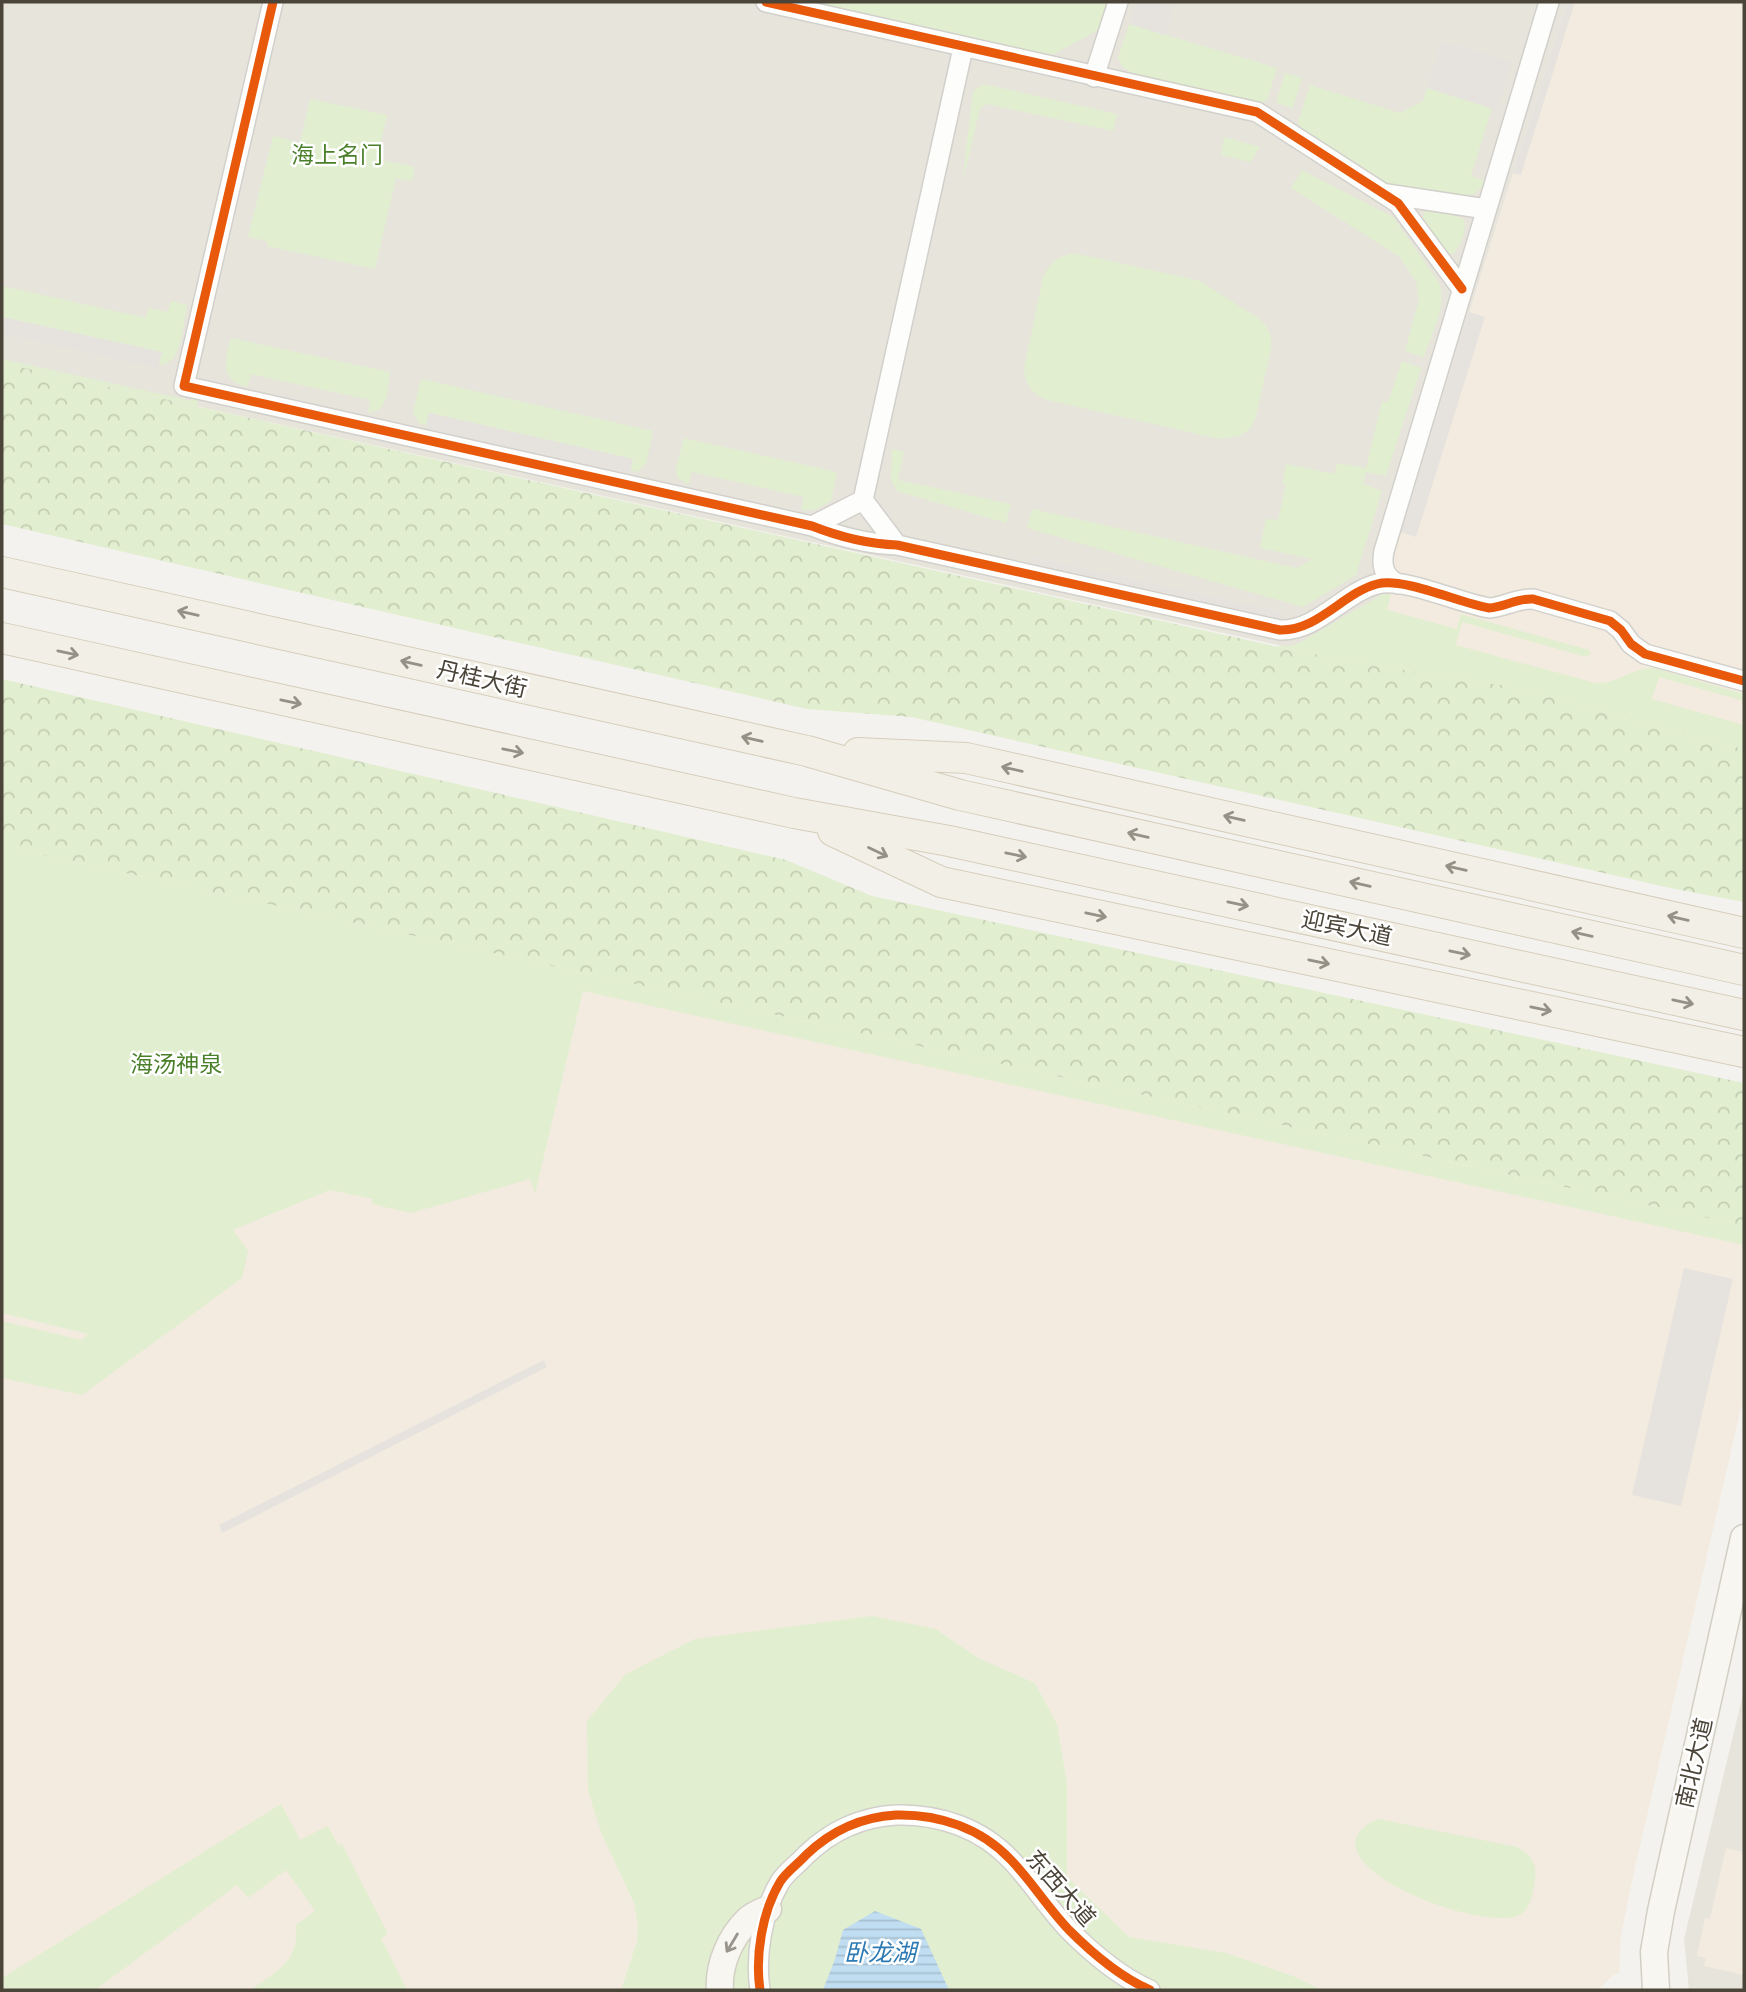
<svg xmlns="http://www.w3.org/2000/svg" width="1746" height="1992" viewBox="0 0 1746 1992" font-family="Helvetica,'Noto Sans SC',sans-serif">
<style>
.residential{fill:#e7e4dc}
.commercial{fill:#f3ebdf}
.green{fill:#e1eecf}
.forest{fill:url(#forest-crowns)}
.parking{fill:#e6e3df}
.water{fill:url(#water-rules)}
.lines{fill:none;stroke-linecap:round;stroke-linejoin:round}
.street-casing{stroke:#d2d0cb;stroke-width:22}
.secondary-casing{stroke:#d3cfc5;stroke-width:29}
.primary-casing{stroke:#d6cebb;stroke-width:32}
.street{stroke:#fdfdfc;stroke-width:19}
.secondary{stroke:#f7f6f1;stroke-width:26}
.primary{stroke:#f2efe6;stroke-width:30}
.cycleway-casing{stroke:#fff;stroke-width:13}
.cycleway{stroke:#e8590c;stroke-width:9}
.oneway{stroke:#969187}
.oneway2{stroke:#98948c}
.labels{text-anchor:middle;stroke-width:5;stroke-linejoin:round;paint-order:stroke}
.park-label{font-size:23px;fill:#4a7f2a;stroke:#fff}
.street-label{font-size:23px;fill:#4b4439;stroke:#fff}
.water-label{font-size:24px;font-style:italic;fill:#2e7ab2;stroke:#fff}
</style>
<defs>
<pattern id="forest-crowns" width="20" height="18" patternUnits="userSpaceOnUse" patternTransform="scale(1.75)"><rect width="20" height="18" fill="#e1eecf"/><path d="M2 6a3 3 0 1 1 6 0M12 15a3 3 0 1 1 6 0" fill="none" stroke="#c3cdb2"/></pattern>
<pattern id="water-rules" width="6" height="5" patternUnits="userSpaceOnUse" patternTransform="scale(1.75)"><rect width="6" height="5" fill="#c0ddf1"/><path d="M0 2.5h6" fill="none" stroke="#a6bfcf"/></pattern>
</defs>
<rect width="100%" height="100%" fill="#f4f2ee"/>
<path class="residential" d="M 2,2 L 1567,2 L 1359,663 L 2,363 Z
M 1744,1690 L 1744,1990 L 1689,1990 L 1684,1939 Z"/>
<path class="commercial" d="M 1567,2 L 1744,2 L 1744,749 L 1687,736 L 1572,702 L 1500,685 L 1359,663 Z
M 583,991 L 1744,1226 L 1744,1395 L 1632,1881 L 1621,1935 L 1619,1973 L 1613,1975 L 1598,1990 L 1322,1990 L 1293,1976 L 1226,1953 L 1130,1938 L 1067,1877 L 1067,1783 L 1057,1724 L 1035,1683 L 978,1658 L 936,1629 L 602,1835 L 634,1903 L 638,1926 L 637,1941 L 621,1990 L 2,1990 L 2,1313 L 89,1334 L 232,1230 L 439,1146 L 541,1168 Z
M 1726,1848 L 1744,1852 L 1744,1975 L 1704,1966 L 1706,1958 L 1697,1956 L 1705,1918 L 1710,1919 Z"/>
<path class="green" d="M 808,2 L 1107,2 L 1099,27 L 1095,32 L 1054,54 L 1045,55 Z
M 1129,24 L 1277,68 L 1267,100 L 1262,103 L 1132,74 L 1122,66 L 1118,58 Z
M 1285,73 L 1302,78 L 1293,108 L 1276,103 Z
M 984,84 L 1117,114 L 1113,131 L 987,104 L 980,108 L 962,185 L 973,91 Z
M 1310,85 L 1400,113 L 1423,101 L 1427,88 L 1492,108 L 1471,176 L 1486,181 C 1480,191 1474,196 1462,196 L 1393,186 L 1386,182 L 1300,127 L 1298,122 Z
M 310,99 L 387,115 L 377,159 L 415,167 L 412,181 L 396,178 L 375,269 L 267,246 L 267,241 L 248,237 L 273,136 L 300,143 Z
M 1224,137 L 1260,147 L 1250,162 L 1221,155 Z
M 1302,170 L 1393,217 L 1438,281 C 1449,303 1431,335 1424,357 L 1405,351 L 1419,299 L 1416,281 L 1400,257 L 1291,188 Z
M 1432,209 L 1464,219 C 1467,229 1461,247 1453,254 L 1447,254 L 1422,219 L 1426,211 Z
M 1069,254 L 1078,254 L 1200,281 L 1258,318 L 1266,326 L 1271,336 L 1271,349 L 1255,420 L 1250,429 L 1239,436 L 1220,439 L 1047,400 C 1033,395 1025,384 1024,369 L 1043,277 C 1049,265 1056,258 1069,254 Z
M 2,286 L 146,318 L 148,308 L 168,312 L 171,301 L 187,305 C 183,323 183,365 159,365 L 161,352 L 2,317 Z
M 231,338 L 390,372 C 387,388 390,411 368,413 L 370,400 L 251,374 L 247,387 C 219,379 225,361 231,338 Z
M 2,359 L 192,401 L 193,397 L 198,398 L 197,406 L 2,363 Z
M 1402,361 L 1421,368 L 1386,476 L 1366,472 L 1363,484 L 1382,491 L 1356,575 L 1303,607 L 1027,528 L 1032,509 L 1297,568 L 1312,559 L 1260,548 L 1266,519 L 1278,520 L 1286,485 L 1282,484 L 1286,464 L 1334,474 L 1337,463 L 1366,468 L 1382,401 L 1388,402 Z
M 421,379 L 653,431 L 646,464 L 637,472 L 630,471 L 632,459 L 430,413 L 426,426 L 419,423 L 413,412 Z
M 684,438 L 837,472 L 831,501 C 821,507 813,512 801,510 L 804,497 L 692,472 L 688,485 L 677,477 L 676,468 Z
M 892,449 L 904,452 L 898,480 L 1011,504 L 1006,523 L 897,491 L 891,480 Z
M 1383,594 L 1391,594 L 1387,610 L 1457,629 L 1461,614 L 1589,650 L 1591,654 L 1586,657 L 1462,622 L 1456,645 L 1595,683 C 1616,685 1633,667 1654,668 L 1744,694 L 1744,701 L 1659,677 L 1652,699 L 1744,725 L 1744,749 L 1687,736 L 1572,702 L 1500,685 L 1359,663 L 1274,646 L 1289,646 L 1299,643 Z
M 2,846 L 1744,1226 L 1744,1245 L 583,991 L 535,1194 L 530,1179 L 411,1213 L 372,1204 L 373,1199 L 330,1190 L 233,1230 L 248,1251 L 242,1278 L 82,1395 L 2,1378 L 2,1321 L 81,1340 L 88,1334 L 2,1313 Z
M 872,1616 L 936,1629 L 978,1658 L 1035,1683 L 1057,1724 L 1067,1783 L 1067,1877 L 1129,1937 L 1226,1953 L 1293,1976 L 1322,1990 L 621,1990 L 637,1941 L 638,1926 L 634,1903 L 602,1835 L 588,1791 L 587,1721 L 626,1674 L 695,1639 Z
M 281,1804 L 300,1840 L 328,1826 L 338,1845 L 342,1844 L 388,1934 L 381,1938 L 407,1990 L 251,1990 C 278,1969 299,1963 296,1925 L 315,1911 L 286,1870 L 248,1898 L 237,1885 L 95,1990 L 2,1990 L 2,1978 Z
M 1379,1819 L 1517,1847 C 1534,1856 1538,1866 1534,1886 C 1532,1896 1531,1907 1521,1914 C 1491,1934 1333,1877 1358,1834 C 1363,1826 1370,1822 1379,1819 Z"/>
<path class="forest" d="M 2,363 L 1274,646 L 1359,663 L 1500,685 L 1572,702 L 1687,736 L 1744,749 L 1744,902 L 1675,889 L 911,717 L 807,709 L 2,524 Z
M 2,679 L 786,860 L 872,896 L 1744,1083 L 1744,1226 L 2,846 Z"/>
<path class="parking" d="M 1137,2 L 1175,2 L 1165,35 L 1130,24 Z
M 1567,2 L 1575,2 L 1521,175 L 1513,173 Z
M 1442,41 L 1512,62 L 1497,110 L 1427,88 Z
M 1469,312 L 1485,317 L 1416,537 L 1400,532 Z
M 2,317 L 162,352 L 158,368 L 2,333 Z
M 429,413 L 633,459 L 630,474 L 425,429 Z
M 1031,557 L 1281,612 L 1280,619 L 1030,563 Z
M 1684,1268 L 1733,1279 L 1681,1506 L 1632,1495 Z
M 544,1360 L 547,1367 L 222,1533 L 219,1525 Z"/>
<path class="water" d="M 875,1911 L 921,1929 L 949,1990 L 823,1990 L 835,1959 L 843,1930 Z"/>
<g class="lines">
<defs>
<path id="street" d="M 273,2 L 184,386 L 812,526 C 840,537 867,544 897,545 L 1280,630 C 1318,631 1343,593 1377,584 C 1404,577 1459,603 1489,608 C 1504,607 1518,598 1533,599 L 1610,621 L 1621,630 L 1631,644 L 1645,654 L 1744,681
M 766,2 L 1257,112 L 1398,203 L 1462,289
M 1094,77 L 1118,2
M 1387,194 L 1486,209
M 863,500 L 897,545
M 812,526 L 863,500 L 963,48
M 1398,584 C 1384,577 1381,566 1384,551 L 1549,2
M 760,1990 C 755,1956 762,1912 780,1882 C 786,1872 798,1864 806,1855 C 831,1831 861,1817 896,1815 C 939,1814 981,1828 1011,1860 C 1032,1882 1048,1908 1069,1930 C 1092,1953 1120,1977 1150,1990"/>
<path id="secondary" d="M 720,1990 C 718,1966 730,1937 748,1920 C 753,1915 761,1912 768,1909
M 1656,1990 L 1654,1952 L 1661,1911 L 1744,1538"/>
<path id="primary" d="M 2,572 L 807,751 L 960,795 L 1744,970
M 2,638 L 794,813 L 949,841 L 1744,1015
M 858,753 L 966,758 L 1744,933
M 833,831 L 941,882 L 1744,1052"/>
</defs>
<use href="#street" class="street-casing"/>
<use href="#secondary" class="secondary-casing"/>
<use href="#primary" class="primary-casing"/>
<use href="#street" class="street"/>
<use href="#secondary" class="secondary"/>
<use href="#primary" class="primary"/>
<defs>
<path id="cycleway" d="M 273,2 L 184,386 L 812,526 C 840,537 867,544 897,545 L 1280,630 C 1318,631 1343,593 1377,584 C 1404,577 1459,603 1489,608 C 1504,607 1518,598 1533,599 L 1610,621 L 1621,630 L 1631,644 L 1645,654 L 1744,681
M 766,2 L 1257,112 L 1398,203 L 1462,289
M 760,1990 C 755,1956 762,1912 780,1882 C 786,1872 798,1864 806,1855 C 831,1831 861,1817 896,1815 C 939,1814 981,1828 1011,1860 C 1032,1882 1048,1908 1069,1930 C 1092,1953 1120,1977 1150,1990"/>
</defs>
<use href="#cycleway" class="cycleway-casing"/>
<use href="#cycleway" class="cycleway"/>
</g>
<defs><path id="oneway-shaft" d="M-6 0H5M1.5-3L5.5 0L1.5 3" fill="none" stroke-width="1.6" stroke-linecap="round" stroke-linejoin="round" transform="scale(1.75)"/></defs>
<g class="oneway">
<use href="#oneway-shaft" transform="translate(188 613) rotate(-167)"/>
<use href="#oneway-shaft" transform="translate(68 653) rotate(12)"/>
<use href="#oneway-shaft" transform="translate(411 663) rotate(-167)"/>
<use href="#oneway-shaft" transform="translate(291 702) rotate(12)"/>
<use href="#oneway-shaft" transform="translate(752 739) rotate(-167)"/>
<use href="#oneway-shaft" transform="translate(513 751) rotate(12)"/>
<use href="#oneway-shaft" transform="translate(1012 769) rotate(-167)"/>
<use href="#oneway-shaft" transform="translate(1234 818) rotate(-167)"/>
<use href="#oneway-shaft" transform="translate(1138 835) rotate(-167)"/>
<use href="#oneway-shaft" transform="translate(878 852) rotate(25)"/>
<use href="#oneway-shaft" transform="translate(1016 855) rotate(12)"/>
<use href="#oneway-shaft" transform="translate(1456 868) rotate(-167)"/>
<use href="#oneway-shaft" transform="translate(1360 884) rotate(-167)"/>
<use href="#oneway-shaft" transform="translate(1238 904) rotate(12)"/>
<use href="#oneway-shaft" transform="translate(1096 915) rotate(12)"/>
<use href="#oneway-shaft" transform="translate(1678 918) rotate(-167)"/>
<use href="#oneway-shaft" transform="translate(1582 934) rotate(-167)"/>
<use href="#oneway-shaft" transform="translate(1460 953) rotate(12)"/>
<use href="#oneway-shaft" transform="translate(1319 962) rotate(12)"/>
<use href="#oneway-shaft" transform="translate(1683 1002) rotate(12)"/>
<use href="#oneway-shaft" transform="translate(1541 1009) rotate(12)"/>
</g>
<use class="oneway2" href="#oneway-shaft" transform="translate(732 1943) rotate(121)"/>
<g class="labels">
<g class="park-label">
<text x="337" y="163">海上名门</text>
<text x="176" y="1072">海汤神泉</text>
</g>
<g class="street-label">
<text transform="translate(482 679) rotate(13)" y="8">丹桂大街</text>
<text transform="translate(1347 928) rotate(12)" y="8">迎宾大道</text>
<text transform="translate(1694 1763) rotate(-77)" y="8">南北大道</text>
<text transform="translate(1061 1888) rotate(49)" y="8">东西大道</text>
</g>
<g class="water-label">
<text x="880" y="1961">卧龙湖</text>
</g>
</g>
<rect width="1746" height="1992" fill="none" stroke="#4b4439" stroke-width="7"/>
</svg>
